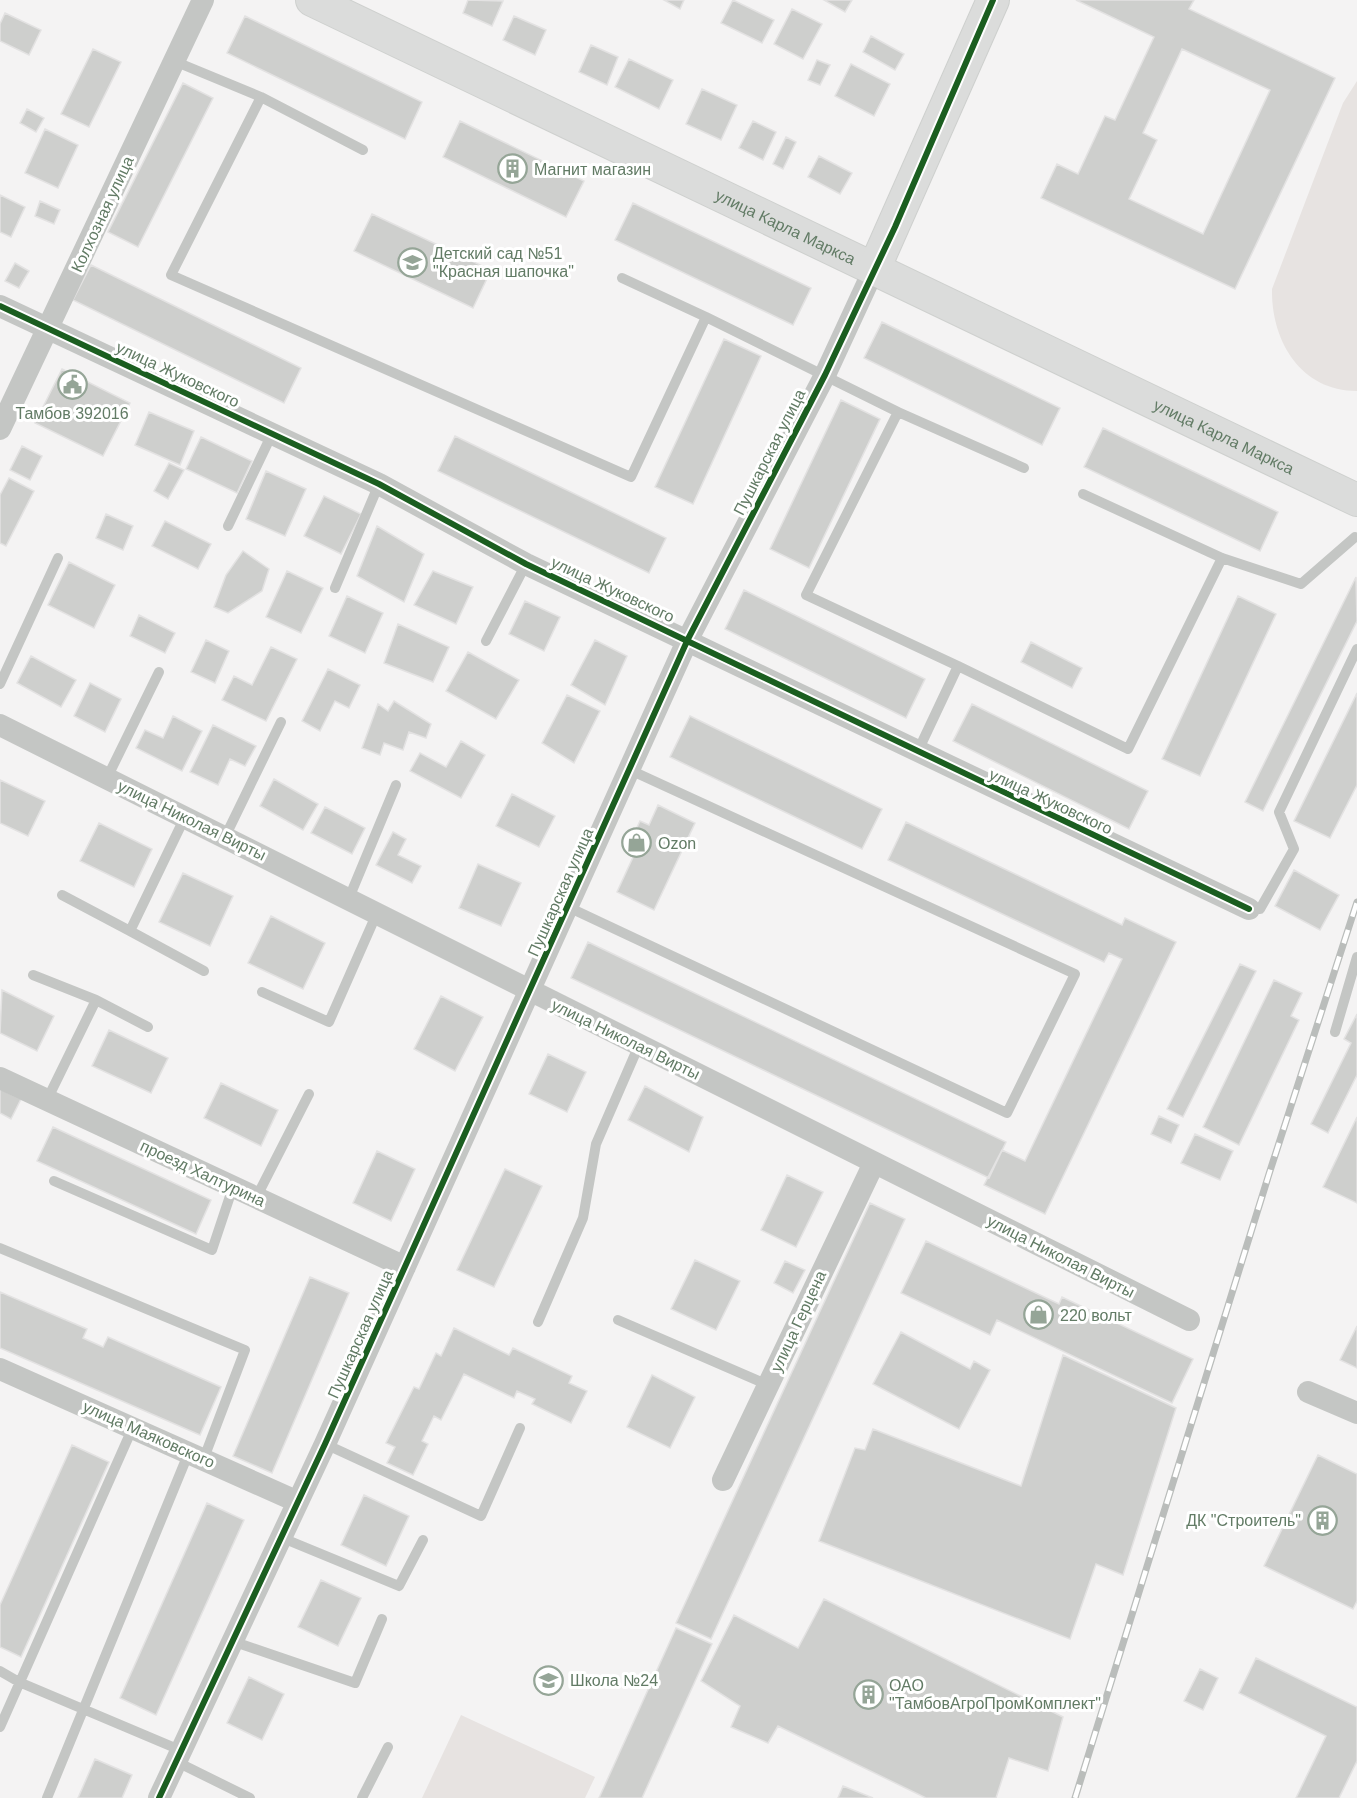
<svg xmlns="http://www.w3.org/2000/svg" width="1357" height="1798" viewBox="0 0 1357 1798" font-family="Helvetica,sans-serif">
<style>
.green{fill:#e7e3e1}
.building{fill:#cecfcd;stroke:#e3e2e2;stroke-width:1.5;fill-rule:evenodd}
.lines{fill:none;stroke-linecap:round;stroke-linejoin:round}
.secondary-casing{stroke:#ced0ce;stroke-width:34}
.lane{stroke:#c4c6c4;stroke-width:10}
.street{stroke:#c4c6c4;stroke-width:22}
.secondary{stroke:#dbdcdb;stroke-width:32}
.rail-casing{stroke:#babdbb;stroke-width:7}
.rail{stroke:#fff;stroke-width:4.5;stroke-dasharray:14;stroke-linecap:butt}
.cycleway-casing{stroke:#fff;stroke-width:10}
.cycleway{stroke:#1b5e20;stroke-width:6}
.labels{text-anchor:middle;stroke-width:6;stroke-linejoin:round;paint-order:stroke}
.poi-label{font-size:16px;fill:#627b65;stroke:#fff;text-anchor:start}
.street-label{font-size:16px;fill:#627b65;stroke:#fff}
</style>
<rect width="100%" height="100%" fill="#f4f3f3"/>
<path class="green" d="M 1357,81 L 1357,391 C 1300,391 1271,340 1272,289 L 1343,103 Z
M 461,1715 L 595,1777 L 585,1798 L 422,1798 Z"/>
<path class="building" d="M 468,0 L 503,1 L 492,26 L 463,13 Z
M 664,0 L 684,0 L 680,9 Z
M 733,0 L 774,20 L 762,43 L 721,23 Z
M 824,0 L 852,0 L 845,12 Z
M 1076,0 L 1194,0 L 1189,9 L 1335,78 L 1235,289 L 1041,198 L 1057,164 L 1078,174 L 1105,116 L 1115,120 L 1154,37 ZM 1182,49 L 1270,90 L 1203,234 L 1129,199 L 1157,140 L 1143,133 Z
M 792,9 L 822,24 L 803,59 L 774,44 Z
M 5,13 L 41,30 L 29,55 L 0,41 L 0,24 Z
M 245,16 L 422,102 L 405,139 L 227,53 Z
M 514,16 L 546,30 L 535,55 L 503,40 Z
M 871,36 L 904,54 L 895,70 L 863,52 Z
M 591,45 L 618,57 L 607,85 L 579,72 Z
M 93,49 L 121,62 L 89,127 L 61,114 Z
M 629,59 L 673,80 L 659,109 L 615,87 Z
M 817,60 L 830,65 L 820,85 L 808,80 Z
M 851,64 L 890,84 L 874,116 L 835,96 Z
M 183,83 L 213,98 L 138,247 L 108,232 Z
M 702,89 L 737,105 L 721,140 L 686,124 Z
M 27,109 L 44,118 L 36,132 L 20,123 Z
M 460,121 L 584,181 L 566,217 L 443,157 Z
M 753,121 L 776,132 L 763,160 L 739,148 Z
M 45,129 L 78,145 L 58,188 L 25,173 Z
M 786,137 L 796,142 L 783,169 L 773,164 Z
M 819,156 L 852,173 L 840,194 L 808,177 Z
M 0,195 L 25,207 L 11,237 L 0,232 Z
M 40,201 L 60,210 L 54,224 L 35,216 Z
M 633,203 L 811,288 L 793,325 L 615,240 Z
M 372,214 L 491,270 L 473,308 L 354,251 Z
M 15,263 L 29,271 L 19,288 L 5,281 Z
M 91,265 L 301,368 L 284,403 L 73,300 Z
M 882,322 L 1060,408 L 1042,445 L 864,358 Z
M 724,339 L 761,356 L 693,504 L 655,487 Z
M 62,369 L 130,403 L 103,456 L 35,423 Z
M 841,400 L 880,419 L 809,568 L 770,549 Z
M 149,412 L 194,431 L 180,465 L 135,445 Z
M 1103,428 L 1278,512 L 1260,551 L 1084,467 Z
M 455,436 L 666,538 L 649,573 L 438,471 Z
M 201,437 L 252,461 L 237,493 L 186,469 Z
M 22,446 L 42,456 L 30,480 L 10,470 Z
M 169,463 L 184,470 L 168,499 L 154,491 Z
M 266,471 L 306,489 L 285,536 L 246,519 Z
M 9,478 L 34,491 L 6,546 L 0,543 L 0,495 Z
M 324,496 L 361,514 L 341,554 L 304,536 Z
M 106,514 L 133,526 L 123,550 L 96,538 Z
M 165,521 L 211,544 L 198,569 L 152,546 Z
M 377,526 L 424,554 L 404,602 L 357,576 Z
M 243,551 L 269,569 L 262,591 L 228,613 L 214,607 L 226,575 Z
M 69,562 L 115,585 L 94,628 L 48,605 Z
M 287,571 L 323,588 L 301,633 L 266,617 Z
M 433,571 L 473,587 L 456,624 L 414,605 Z
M 1356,577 L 1357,621 L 1263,811 L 1245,802 Z
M 744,590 L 925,679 L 906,718 L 725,629 Z
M 347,596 L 383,613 L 365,653 L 329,636 Z
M 1238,596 L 1276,614 L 1200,776 L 1162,759 Z
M 525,601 L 560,617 L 544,651 L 509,634 Z
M 139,615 L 175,633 L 165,653 L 130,636 Z
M 398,624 L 449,647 L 433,682 L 384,663 Z
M 206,640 L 229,651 L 215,683 L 191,672 Z
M 595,640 L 627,656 L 605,705 L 571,685 Z
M 1031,642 L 1082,668 L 1072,688 L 1021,662 Z
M 271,647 L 297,659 L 266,721 L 222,700 L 234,676 L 252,685 Z
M 468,652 L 519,680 L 496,719 L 446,691 Z
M 31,656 L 76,680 L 61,707 L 17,683 Z
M 328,669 L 360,685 L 349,708 L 335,701 L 320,731 L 302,721 Z
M 90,683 L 121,699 L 105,732 L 74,716 Z
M 1357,693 L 1357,785 L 1330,838 L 1294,821 Z
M 567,695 L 600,711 L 574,763 L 542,743 Z
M 394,701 L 431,724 L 426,738 L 409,732 L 403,750 L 384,743 L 380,755 L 362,748 L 378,704 L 388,711 Z
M 972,704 L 1148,791 L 1129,829 L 953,741 Z
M 173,716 L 202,731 L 182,771 L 136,748 L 145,730 L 163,738 Z
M 690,716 L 882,809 L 862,849 L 670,757 Z
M 213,725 L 256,746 L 245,766 L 230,759 L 218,785 L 190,772 Z
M 461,741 L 485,755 L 461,798 L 410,771 L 420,753 L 446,767 Z
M 274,779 L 318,804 L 303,830 L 260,806 Z
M 0,780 L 45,801 L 28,836 L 0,823 Z
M 512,794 L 555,816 L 539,847 L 496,826 Z
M 658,805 L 695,823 L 654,910 L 617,892 L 634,855 L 626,851 L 640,821 L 649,825 Z
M 325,807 L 365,828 L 352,854 L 311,833 Z
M 906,822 L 1122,925 L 1125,918 L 1176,942 L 1045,1214 L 984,1185 L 1002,1150 L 1025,1161 L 1122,959 L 1109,953 L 1104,962 L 888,860 Z
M 99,823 L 152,849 L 134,887 L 80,861 Z
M 393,832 L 406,839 L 398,855 L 421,866 L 412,883 L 376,865 Z
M 478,864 L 521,883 L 501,926 L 459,908 Z
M 1294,870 L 1339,895 L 1320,930 L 1275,906 Z
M 183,873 L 233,896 L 210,946 L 159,922 Z
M 271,916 L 325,943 L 303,989 L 248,963 Z
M 588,942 L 1006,1142 L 989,1178 L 571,978 Z
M 1240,964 L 1256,971 L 1183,1117 L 1167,1109 Z
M 1274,980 L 1302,993 L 1291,1016 L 1299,1020 L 1239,1145 L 1203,1127 Z
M 2,990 L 54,1016 L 37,1051 L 0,1033 Z
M 441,996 L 483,1017 L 455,1071 L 414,1049 Z
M 1357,1014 L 1357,1075 L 1328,1133 L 1311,1124 L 1351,1043 L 1344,1039 Z
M 109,1030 L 168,1058 L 151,1093 L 92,1066 Z
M 548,1054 L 586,1072 L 567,1112 L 529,1094 Z
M 221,1083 L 278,1110 L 261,1146 L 204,1118 Z
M 645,1086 L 703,1117 L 689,1152 L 628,1120 Z
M 0,1089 L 21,1099 L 11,1119 L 0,1113 Z
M 1159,1116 L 1179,1125 L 1171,1143 L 1151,1134 Z
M 1357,1117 L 1357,1203 L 1323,1187 Z
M 53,1127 L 211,1200 L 196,1234 L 37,1161 Z
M 1195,1134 L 1233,1151 L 1220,1180 L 1181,1163 Z
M 377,1151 L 415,1169 L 391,1221 L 353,1203 Z
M 505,1169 L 542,1186 L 494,1287 L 457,1270 Z
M 787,1175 L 823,1192 L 796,1247 L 761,1230 Z
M 870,1203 L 905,1219 L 711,1639 L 676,1623 Z
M 926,1241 L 1059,1304 L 1062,1297 L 1193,1359 L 1172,1403 L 997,1320 L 990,1335 L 901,1293 Z
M 695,1260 L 740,1281 L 716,1330 L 671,1309 Z
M 785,1261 L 805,1270 L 793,1293 L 774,1283 Z
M 310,1277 L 349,1293 L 272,1473 L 233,1456 Z
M 0,1292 L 87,1329 L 83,1338 L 103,1347 L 108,1337 L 221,1387 L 200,1435 L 0,1348 Z
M 1357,1326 L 1357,1368 L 1340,1360 Z
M 454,1328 L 509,1355 L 513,1348 L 572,1376 L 569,1383 L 587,1391 L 571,1423 L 532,1404 L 535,1399 L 517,1391 L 514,1398 L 464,1374 L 441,1420 L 434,1416 L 422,1441 L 428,1444 L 413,1475 L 387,1463 L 395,1447 L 386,1443 L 414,1387 L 419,1389 L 436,1353 L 441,1356 Z
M 901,1332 L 970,1369 L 974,1361 L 990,1370 L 959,1429 L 873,1384 Z
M 1063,1355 L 1176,1408 L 1123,1575 L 1096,1564 L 1070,1639 L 819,1541 L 855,1448 L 865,1450 L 873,1429 L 1021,1486 Z
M 652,1375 L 695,1397 L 670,1448 L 627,1427 Z
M 72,1445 L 109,1462 L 21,1657 L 0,1647 L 0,1605 Z
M 1318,1455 L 1357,1474 L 1357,1601 L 1353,1609 L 1264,1566 Z
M 364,1495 L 409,1516 L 386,1566 L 341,1545 Z
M 207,1503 L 244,1520 L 156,1715 L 120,1698 Z
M 321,1580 L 361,1598 L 338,1646 L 298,1627 Z
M 824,1599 L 1063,1717 L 1048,1771 L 1009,1758 L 996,1798 L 926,1798 L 778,1726 L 768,1743 L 731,1727 L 740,1706 L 701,1681 L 734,1615 L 798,1648 Z
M 676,1628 L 712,1644 L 642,1798 L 599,1798 Z
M 1256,1658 L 1357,1707 L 1357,1761 L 1339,1798 L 1296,1798 L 1326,1736 L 1239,1693 Z
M 1200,1669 L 1218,1678 L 1203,1710 L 1184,1701 Z
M 249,1677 L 284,1694 L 262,1740 L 227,1723 Z
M 95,1759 L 132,1775 L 122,1798 L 78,1798 Z
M 843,1786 L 873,1798 L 838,1798 Z"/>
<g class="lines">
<defs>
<g id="secondary">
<path id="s1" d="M 312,0 L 1357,500"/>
<path d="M 874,269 L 993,0"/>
</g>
</defs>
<use href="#secondary" class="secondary-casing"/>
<path class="lane" d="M 174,61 L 261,97 L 171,275 L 631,477 L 706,317 L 898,412 L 806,595 L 958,666
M 261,97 L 363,150
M 622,278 L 706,317
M 898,412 L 1024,468
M 1083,494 L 1222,558 L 1301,584 L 1355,537
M 228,526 L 272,434
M 335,588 L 379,484
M 486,641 L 526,564
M 0,684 L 58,558
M 917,753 L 958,666 L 1128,749 L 1222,558
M 107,778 L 159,672
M 225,837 L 281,722
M 62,895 L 130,931 L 185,817
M 349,898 L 396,785
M 568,907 L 1007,1113 L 1075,974 L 630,770
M 1249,909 L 1260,909 L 1294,849 L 1279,812 L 1357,649
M 130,931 L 204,971
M 33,975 L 96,1000
M 262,992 L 329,1022 L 377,913
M 1335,1032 L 1357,957
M 47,1100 L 96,1000 L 148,1027
M 54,1181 L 212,1250 L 233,1187
M 256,1198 L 309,1094
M 0,1248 L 245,1350 L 204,1458
M 618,1320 L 768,1385
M 538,1322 L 583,1218 L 596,1144 L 639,1045
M 325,1444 L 481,1516 L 520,1428
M 280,1537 L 399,1586 L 423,1540
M 232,1641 L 355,1683 L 382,1619
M 0,1671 L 19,1682 L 180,1750
M 0,1727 L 133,1427
M 175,1761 L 250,1798
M 47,1798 L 189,1452
M 362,1798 L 388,1747"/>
<path class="street" d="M 0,306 L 379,484 L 526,564 L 1249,909
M 0,429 L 203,0
M 0,725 L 1189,1320
M 0,1078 L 405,1267
M 0,1369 L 296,1501
M 1308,1392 L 1357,1413
M 723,1480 L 874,1163
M 159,1798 L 325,1444 L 688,639 L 825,375 L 874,269"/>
<use href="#secondary" class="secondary"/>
<defs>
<path id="rail" d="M 1075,1798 L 1269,1174 L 1357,902"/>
</defs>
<use href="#rail" class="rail-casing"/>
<use href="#rail" class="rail"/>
<defs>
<path id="cycleway" d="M 0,306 L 379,484 L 526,564 L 1249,909
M 159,1798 L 325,1444 L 688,639 L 825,375 L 895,227 L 993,0"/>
</defs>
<use href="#cycleway" class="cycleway-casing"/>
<use href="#cycleway" class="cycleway"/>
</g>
<defs>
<symbol id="building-ring" viewBox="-11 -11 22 22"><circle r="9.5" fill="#fff" stroke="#95a597" stroke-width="1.5"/><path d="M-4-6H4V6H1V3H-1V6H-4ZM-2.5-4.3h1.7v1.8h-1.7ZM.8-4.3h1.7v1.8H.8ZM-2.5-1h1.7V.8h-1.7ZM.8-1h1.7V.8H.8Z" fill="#95a597"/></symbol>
<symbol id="school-ring" viewBox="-11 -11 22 22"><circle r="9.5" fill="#fff" stroke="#95a597" stroke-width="1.5"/><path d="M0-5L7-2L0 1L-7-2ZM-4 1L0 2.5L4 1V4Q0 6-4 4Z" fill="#95a597"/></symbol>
<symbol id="civic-ring" viewBox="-11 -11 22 22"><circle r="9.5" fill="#fff" stroke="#95a597" stroke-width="1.5"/><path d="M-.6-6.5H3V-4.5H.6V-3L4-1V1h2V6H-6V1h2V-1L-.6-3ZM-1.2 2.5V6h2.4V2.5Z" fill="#95a597"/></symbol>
<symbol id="shop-ring" viewBox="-11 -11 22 22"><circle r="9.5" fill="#fff" stroke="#95a597" stroke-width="1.5"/><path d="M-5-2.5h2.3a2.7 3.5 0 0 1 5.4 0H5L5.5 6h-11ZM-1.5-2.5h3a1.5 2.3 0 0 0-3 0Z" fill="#95a597"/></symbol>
</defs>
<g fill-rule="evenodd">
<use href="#building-ring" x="496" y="152" width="33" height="33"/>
<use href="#school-ring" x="396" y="246" width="33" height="33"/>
<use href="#civic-ring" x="56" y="368" width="33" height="33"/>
<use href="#shop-ring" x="620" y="826" width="33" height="33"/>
<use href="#shop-ring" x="1022" y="1298" width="33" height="33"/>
<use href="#building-ring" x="1306" y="1504" width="33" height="33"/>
<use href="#school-ring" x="532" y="1664" width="33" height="33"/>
<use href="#building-ring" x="852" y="1678" width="33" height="33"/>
</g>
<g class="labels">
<g class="poi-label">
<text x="534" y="175">Магнит магазин</text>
<text x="433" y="259">Детский сад №51<tspan x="433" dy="18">"Красная шапочка"</tspan></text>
<text x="72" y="419" text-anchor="middle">Тамбов 392016</text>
<text x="658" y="849">Ozon</text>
<text x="1060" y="1321">220 вольт</text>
<text x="1301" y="1526" text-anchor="end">ДК "Строитель"</text>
<text x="570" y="1686">Школа №24</text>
<text x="889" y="1691">ОАО<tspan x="889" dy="18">"ТамбовАгроПромКомплект"</tspan></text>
</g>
<g class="street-label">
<text transform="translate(102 214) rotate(-65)" y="6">Колхозная улица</text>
<text dy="6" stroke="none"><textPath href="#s1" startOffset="525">улица Карла Маркса</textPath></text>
<text transform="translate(178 374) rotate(25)" y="6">улица Жуковского</text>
<text dy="6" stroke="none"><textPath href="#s1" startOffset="1011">улица Карла Маркса</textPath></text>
<text transform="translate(769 452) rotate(-63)" y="6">Пушкарская улица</text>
<text transform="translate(613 589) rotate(25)" y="6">улица Жуковского</text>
<text transform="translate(1051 801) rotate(25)" y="6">улица Жуковского</text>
<text transform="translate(192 820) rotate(26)" y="6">улица Николая Вирты</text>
<text transform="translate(560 892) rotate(-66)" y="6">Пушкарская улица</text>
<text transform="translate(626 1039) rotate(26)" y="6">улица Николая Вирты</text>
<text transform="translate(203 1173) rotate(25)" y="6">проезд Халтурина</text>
<text transform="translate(1061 1256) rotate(27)" y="6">улица Николая Вирты</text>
<text transform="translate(798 1321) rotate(-65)" y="6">улица Герцена</text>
<text transform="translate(360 1334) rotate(-66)" y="6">Пушкарская улица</text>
<text transform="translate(149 1434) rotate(24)" y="6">улица Маяковского</text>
</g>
</g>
</svg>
